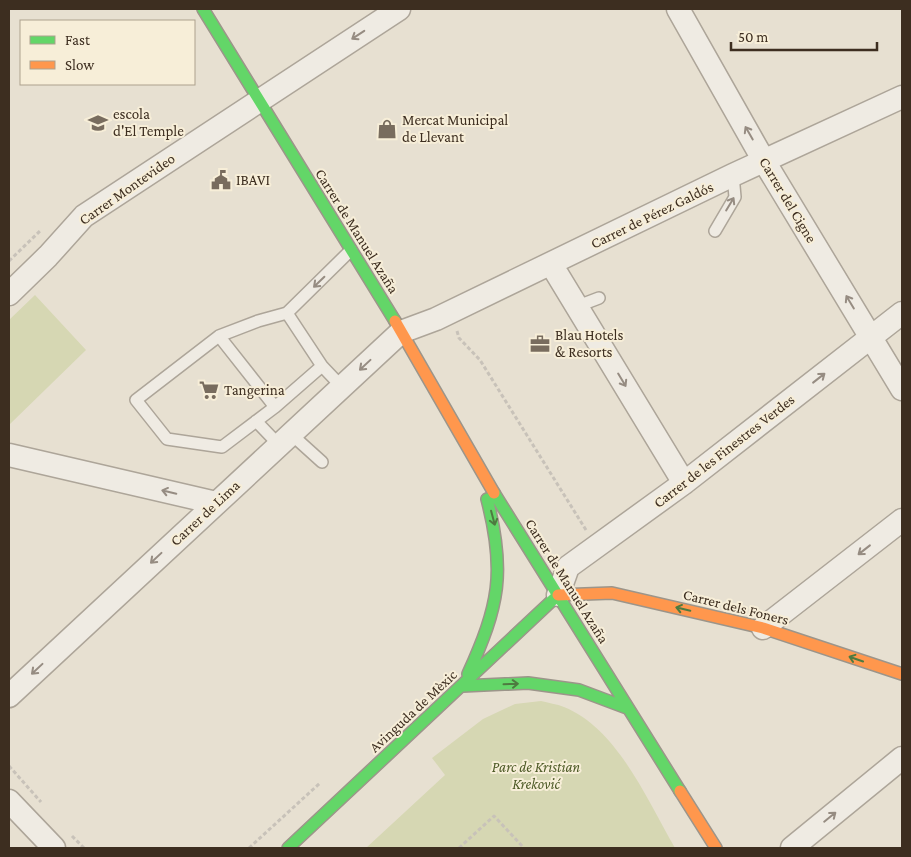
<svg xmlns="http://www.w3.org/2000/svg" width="911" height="857" viewBox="0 0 911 857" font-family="'Crimson Pro',serif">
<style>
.green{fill:#d6d7b3}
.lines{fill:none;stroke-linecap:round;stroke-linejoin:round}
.lane-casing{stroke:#ada599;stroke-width:14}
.street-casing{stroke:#ada599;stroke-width:25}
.fast-casing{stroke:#9c958a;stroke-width:14}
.slow-casing{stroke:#9c958a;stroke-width:14}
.path{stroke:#c8c2b9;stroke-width:3;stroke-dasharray:4 2.5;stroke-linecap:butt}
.lane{stroke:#efebe3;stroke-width:11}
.street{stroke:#efebe3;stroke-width:22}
.fast{stroke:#63d668;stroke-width:11}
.slow{stroke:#ff974d;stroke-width:11}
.oneway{stroke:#968c82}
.oneway2{stroke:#4e7a40}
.labels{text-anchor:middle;stroke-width:4;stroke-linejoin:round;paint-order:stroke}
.poi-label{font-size:15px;fill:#3d2e20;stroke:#f7eed8;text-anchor:start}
.street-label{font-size:15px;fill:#3d2e20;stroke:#f7eed8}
.park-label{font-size:15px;font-style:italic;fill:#4d5a26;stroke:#f7eed8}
</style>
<rect width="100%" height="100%" fill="#e7e0d1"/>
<path class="green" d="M 35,295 L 86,350 L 9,425 L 9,320 Z
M 541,701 C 548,703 557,704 564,707 C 618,729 647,800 675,848 L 366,848 L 445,775 L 432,758 L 483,719 L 515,704 Z"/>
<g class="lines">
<defs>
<path id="lane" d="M 715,231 L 735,197 L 733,175
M 578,306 L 599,298
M 287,313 L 322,366 L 342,387
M 219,336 L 275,407
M 322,366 L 275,407 L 222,447 L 167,439 L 136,400 L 219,336 L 258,321 L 287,313 L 351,250
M 256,421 L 279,445
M 291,434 L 322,462"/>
<path id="street" d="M 678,9 L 764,161 L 902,389
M 551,264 L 684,483
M 9,294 L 48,256 L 84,216 L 399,9
M 9,455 L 216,503
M 558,595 L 568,567 L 684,483 L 902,313
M 763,628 L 902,520
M 9,696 L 401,332 L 436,319 L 733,175 L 902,97
M 9,801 L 54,848
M 792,848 L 902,758"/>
<path id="fast" d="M 203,9 L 395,321
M 494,493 L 680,791
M 468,674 C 499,606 506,572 487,499
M 463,686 L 528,683 L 579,690 L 627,708
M 288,848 L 558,595"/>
<path id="slow" d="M 395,321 L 494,493
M 558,595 L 612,593 L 763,628 L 902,674
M 680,791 L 716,848"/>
</defs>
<use href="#lane" class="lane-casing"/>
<use href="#street" class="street-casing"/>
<use href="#fast" class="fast-casing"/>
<use href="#slow" class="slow-casing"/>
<path class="path" d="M 9,261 L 41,230
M 457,331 L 459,338 L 480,360 L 586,530
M 9,766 L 41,802
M 72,836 L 84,848
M 249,848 L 320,783
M 459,848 L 494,816 L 524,848"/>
<use href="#lane" class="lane"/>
<use href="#street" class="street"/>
<use href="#fast" class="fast"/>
<use href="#slow" class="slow"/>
</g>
<defs><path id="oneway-shaft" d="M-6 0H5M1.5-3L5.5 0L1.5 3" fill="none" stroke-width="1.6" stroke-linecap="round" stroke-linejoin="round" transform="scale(1.25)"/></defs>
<g class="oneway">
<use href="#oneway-shaft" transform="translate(358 35) rotate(147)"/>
<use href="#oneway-shaft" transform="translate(749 133) rotate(-120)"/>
<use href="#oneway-shaft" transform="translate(730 204) rotate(-59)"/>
<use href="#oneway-shaft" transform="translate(319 282) rotate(136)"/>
<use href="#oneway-shaft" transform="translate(850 302) rotate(-121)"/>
<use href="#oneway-shaft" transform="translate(365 365) rotate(137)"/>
<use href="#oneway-shaft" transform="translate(819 378) rotate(-38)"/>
<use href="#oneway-shaft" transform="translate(622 380) rotate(59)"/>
<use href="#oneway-shaft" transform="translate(169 492) rotate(-167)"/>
<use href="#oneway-shaft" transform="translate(864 550) rotate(142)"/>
<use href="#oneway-shaft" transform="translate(156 558) rotate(137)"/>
<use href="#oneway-shaft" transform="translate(37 669) rotate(137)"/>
<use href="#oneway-shaft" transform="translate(830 817) rotate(-39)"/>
</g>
<g class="oneway2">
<use href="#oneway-shaft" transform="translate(493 518) rotate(75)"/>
<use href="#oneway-shaft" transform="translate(683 609) rotate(-167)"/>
<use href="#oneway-shaft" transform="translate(856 659) rotate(-161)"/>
<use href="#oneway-shaft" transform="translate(511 684) rotate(-2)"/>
</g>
<defs>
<symbol id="school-bare" viewBox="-9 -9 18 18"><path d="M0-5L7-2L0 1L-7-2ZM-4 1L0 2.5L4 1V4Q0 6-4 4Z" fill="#786c5e" stroke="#f7eed8" stroke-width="2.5" paint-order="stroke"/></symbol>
<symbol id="shop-bare" viewBox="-9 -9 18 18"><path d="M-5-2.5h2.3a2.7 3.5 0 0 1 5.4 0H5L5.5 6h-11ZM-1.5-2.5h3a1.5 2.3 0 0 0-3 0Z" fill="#786c5e" stroke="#f7eed8" stroke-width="2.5" paint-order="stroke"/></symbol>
<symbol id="civic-bare" viewBox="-9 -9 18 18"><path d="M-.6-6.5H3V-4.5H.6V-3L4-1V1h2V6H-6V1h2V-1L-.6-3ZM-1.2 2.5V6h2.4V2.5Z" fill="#786c5e" stroke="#f7eed8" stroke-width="2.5" paint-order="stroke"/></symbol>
<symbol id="office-bare" viewBox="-9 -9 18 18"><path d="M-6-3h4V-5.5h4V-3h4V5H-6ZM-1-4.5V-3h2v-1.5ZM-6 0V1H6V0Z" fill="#786c5e" stroke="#f7eed8" stroke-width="2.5" paint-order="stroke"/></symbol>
<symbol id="supermarket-bare" viewBox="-9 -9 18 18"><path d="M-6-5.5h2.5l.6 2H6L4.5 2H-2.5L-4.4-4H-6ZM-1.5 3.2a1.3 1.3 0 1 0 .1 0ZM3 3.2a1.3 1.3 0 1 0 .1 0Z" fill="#786c5e" stroke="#f7eed8" stroke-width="2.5" paint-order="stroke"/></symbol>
</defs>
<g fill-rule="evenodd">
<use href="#school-bare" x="84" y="109" width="28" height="28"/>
<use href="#shop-bare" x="373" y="115" width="28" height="28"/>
<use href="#civic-bare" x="207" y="166" width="28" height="28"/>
<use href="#office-bare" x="526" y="330" width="28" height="28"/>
<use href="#supermarket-bare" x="195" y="376" width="28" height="28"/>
</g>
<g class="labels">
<g class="poi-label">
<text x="113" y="119">escola<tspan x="113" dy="17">d'El Temple</tspan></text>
<text x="402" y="125">Mercat Municipal<tspan x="402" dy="17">de Llevant</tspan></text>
<text x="236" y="185">IBAVI</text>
<text x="555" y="340">Blau Hotels<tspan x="555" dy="17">&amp; Resorts</tspan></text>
<text x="224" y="395">Tangerina</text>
</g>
<g class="street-label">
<text transform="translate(127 189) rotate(-35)" y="5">Carrer Montevideo</text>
<text transform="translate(788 200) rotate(59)" y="5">Carrer del Cigne</text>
<text transform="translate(652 215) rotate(-26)" y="5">Carrer de Pérez Galdós</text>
<text transform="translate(357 231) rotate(58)" y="5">Carrer de Manuel Azaña</text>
<text transform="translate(724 451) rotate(-38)" y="5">Carrer de les Finestres Verdes</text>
<text transform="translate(205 513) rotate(-43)" y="5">Carrer de Lima</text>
<text transform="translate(567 581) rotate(58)" y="5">Carrer de Manuel Azaña</text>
<text transform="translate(736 607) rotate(14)" y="5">Carrer dels Foners</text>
<text transform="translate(413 711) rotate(-43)" y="5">Avinguda de Mèxic</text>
</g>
<g class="park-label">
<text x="536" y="772">Parc de Kristian<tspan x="536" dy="17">Kreković</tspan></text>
</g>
</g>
<rect width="911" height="857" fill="none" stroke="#3d2e20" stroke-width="20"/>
<rect x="20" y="20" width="175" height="65" fill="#f7eed8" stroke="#ada18e"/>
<rect x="30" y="36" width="25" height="8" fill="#63d668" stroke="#ada18e"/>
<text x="65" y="45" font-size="15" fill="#3d2e20">Fast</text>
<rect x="30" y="61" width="25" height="8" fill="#ff974d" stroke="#ada18e"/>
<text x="65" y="70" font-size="15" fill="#3d2e20">Slow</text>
<path d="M731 42v8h146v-8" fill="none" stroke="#3d2e20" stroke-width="2.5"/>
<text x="738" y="42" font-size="15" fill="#3d2e20" stroke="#f7eed8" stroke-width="4" paint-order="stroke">50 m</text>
</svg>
